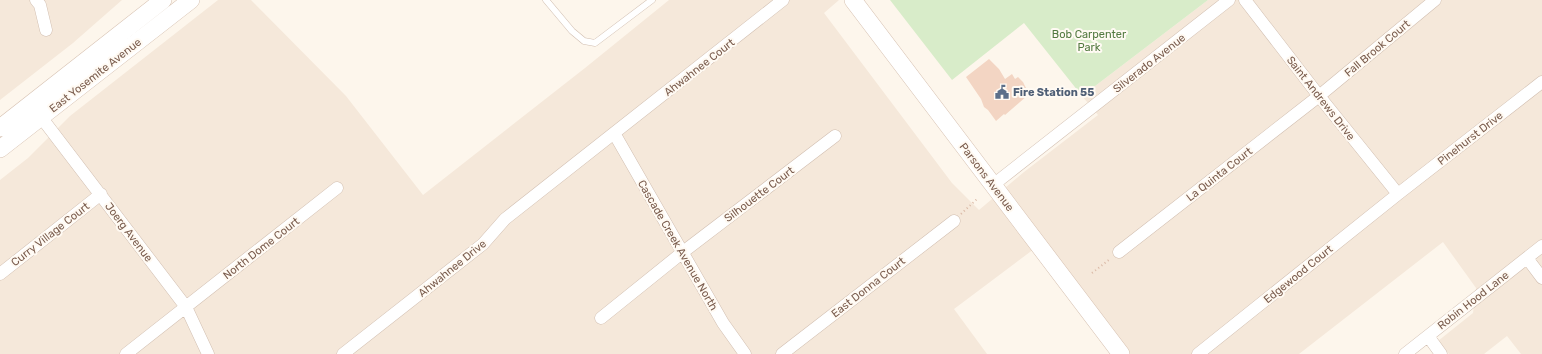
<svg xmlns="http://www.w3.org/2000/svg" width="1542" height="354" viewBox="0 0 1542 354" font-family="Rubik,sans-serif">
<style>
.residential{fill:#f5e8da}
.green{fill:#d8ecc9}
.building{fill:#f3d5c3}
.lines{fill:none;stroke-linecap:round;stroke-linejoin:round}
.lane-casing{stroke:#d1beb0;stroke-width:7}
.street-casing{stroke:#d1beb0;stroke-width:13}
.secondary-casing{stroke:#d6c0b0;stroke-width:18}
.path{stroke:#d9b8a5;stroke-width:2;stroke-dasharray:1 3;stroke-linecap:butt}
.lane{stroke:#fff;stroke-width:6}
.street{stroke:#fff;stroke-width:12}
.secondary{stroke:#fff;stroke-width:17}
.labels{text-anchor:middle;stroke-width:4;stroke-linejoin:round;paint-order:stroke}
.park-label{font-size:11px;fill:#537a41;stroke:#fffaf3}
.street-label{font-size:11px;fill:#7a5c4d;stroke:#fffaf3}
.service-label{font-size:11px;font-weight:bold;fill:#4e5e75;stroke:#fffaf3;text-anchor:start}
</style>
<rect width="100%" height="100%" fill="#fdf6ec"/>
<path class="residential" d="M 0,0 L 122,0 L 73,43 L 0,100 Z
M 218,0 L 251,0 L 346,96 L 423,195 L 585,68 L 669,0 L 839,0 L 824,13 L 952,183 L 979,210 L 1024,172 L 1098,115 L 1082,96 L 1208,0 L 1542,0 L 1542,354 L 1521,354 L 1507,336 L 1484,354 L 1449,354 L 1438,341 L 1473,313 L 1476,288 L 1443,242 L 1299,354 L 1126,354 L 1042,243 L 954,309 L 987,354 L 0,354 L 0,180 L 28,158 L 70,116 Z"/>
<path class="green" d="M 890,0 L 1208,0 L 1082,96 L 1024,23 L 952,80 Z"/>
<path class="building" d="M 989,59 L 999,69 L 1005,79 L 1012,74 L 1015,79 L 1018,77 L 1023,82 L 1026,88 L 1024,90 L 1028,95 L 1005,115 L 1004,114 L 996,121 L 988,110 L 984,107 L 981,99 L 966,77 Z"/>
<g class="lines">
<defs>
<path id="lane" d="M 546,0 L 572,31 L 584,41 L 595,43 L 652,0"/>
<path id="street" d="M 36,0 L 40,5 L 46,30
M 1245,0 L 1319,96 L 1398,194
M 41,117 L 186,307 L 208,354
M 614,133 L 723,323 L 745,354
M 993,185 L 1229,0
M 1119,252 L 1319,96 L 1435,0
M 1527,258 L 1542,278
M 0,274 L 101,194
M 601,318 L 683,252 L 835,136
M 1428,336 L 1441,354
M 126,354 L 337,188
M 343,354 L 483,244 L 505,219 L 783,0
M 782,354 L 954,221
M 1198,354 L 1398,194 L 1542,82
M 1405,354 L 1542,246"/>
<path id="secondary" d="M 853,0 L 1121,354
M 0,128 L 163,0
M 0,149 L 191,0"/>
</defs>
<use href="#lane" class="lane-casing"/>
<use href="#street" class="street-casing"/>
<use href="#secondary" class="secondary-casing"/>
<path class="path" d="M 961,214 L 977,199
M 1092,273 L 1110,259"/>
<use href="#lane" class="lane"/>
<use href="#street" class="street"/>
<use href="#secondary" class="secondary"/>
</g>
<defs>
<symbol id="civic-bare" viewBox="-9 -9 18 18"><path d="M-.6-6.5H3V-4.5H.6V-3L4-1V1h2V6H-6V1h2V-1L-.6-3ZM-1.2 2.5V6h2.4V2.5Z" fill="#5c6f8a" stroke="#fffaf3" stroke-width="2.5" paint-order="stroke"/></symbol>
</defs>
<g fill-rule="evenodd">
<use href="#civic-bare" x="992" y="82" width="20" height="20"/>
</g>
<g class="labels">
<g class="park-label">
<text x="1089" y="38">Bob Carpenter<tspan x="1089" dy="13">Park</tspan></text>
</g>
<g class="street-label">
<text transform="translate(1377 48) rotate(-40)" y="4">Fall Brook Court</text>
<text transform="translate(1149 63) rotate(-38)" y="4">Silverado Avenue</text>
<text transform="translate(699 67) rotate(-38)" y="4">Ahwahnee Court</text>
<text transform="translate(95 75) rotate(-38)" y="4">East Yosemite Avenue</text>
<text transform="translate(1321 98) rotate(52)" y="4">Saint Andrews Drive</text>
<text transform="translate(1470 138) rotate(-38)" y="4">Pinehurst Drive</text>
<text transform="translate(1219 174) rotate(-38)" y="4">La Quinta Court</text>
<text transform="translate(987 177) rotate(53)" y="4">Parsons Avenue</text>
<text transform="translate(759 194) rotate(-37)" y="4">Silhouette Court</text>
<text transform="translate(129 232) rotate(53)" y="4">Joerg Avenue</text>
<text transform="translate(50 234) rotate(-38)" y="4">Curry Village Court</text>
<text transform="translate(678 245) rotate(60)" y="4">Cascade Creek Avenue North</text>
<text transform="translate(261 248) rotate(-38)" y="4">North Dome Court</text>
<text transform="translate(452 268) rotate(-39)" y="4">Ahwahnee Drive</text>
<text transform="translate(1298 274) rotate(-39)" y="4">Edgewood Court</text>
<text transform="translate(868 287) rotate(-38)" y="4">East Donna Court</text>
<text transform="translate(1473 300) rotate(-38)" y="4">Robin Hood Lane</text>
</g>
<g class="service-label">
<text x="1013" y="96">Fire Station 55</text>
</g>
</g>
</svg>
